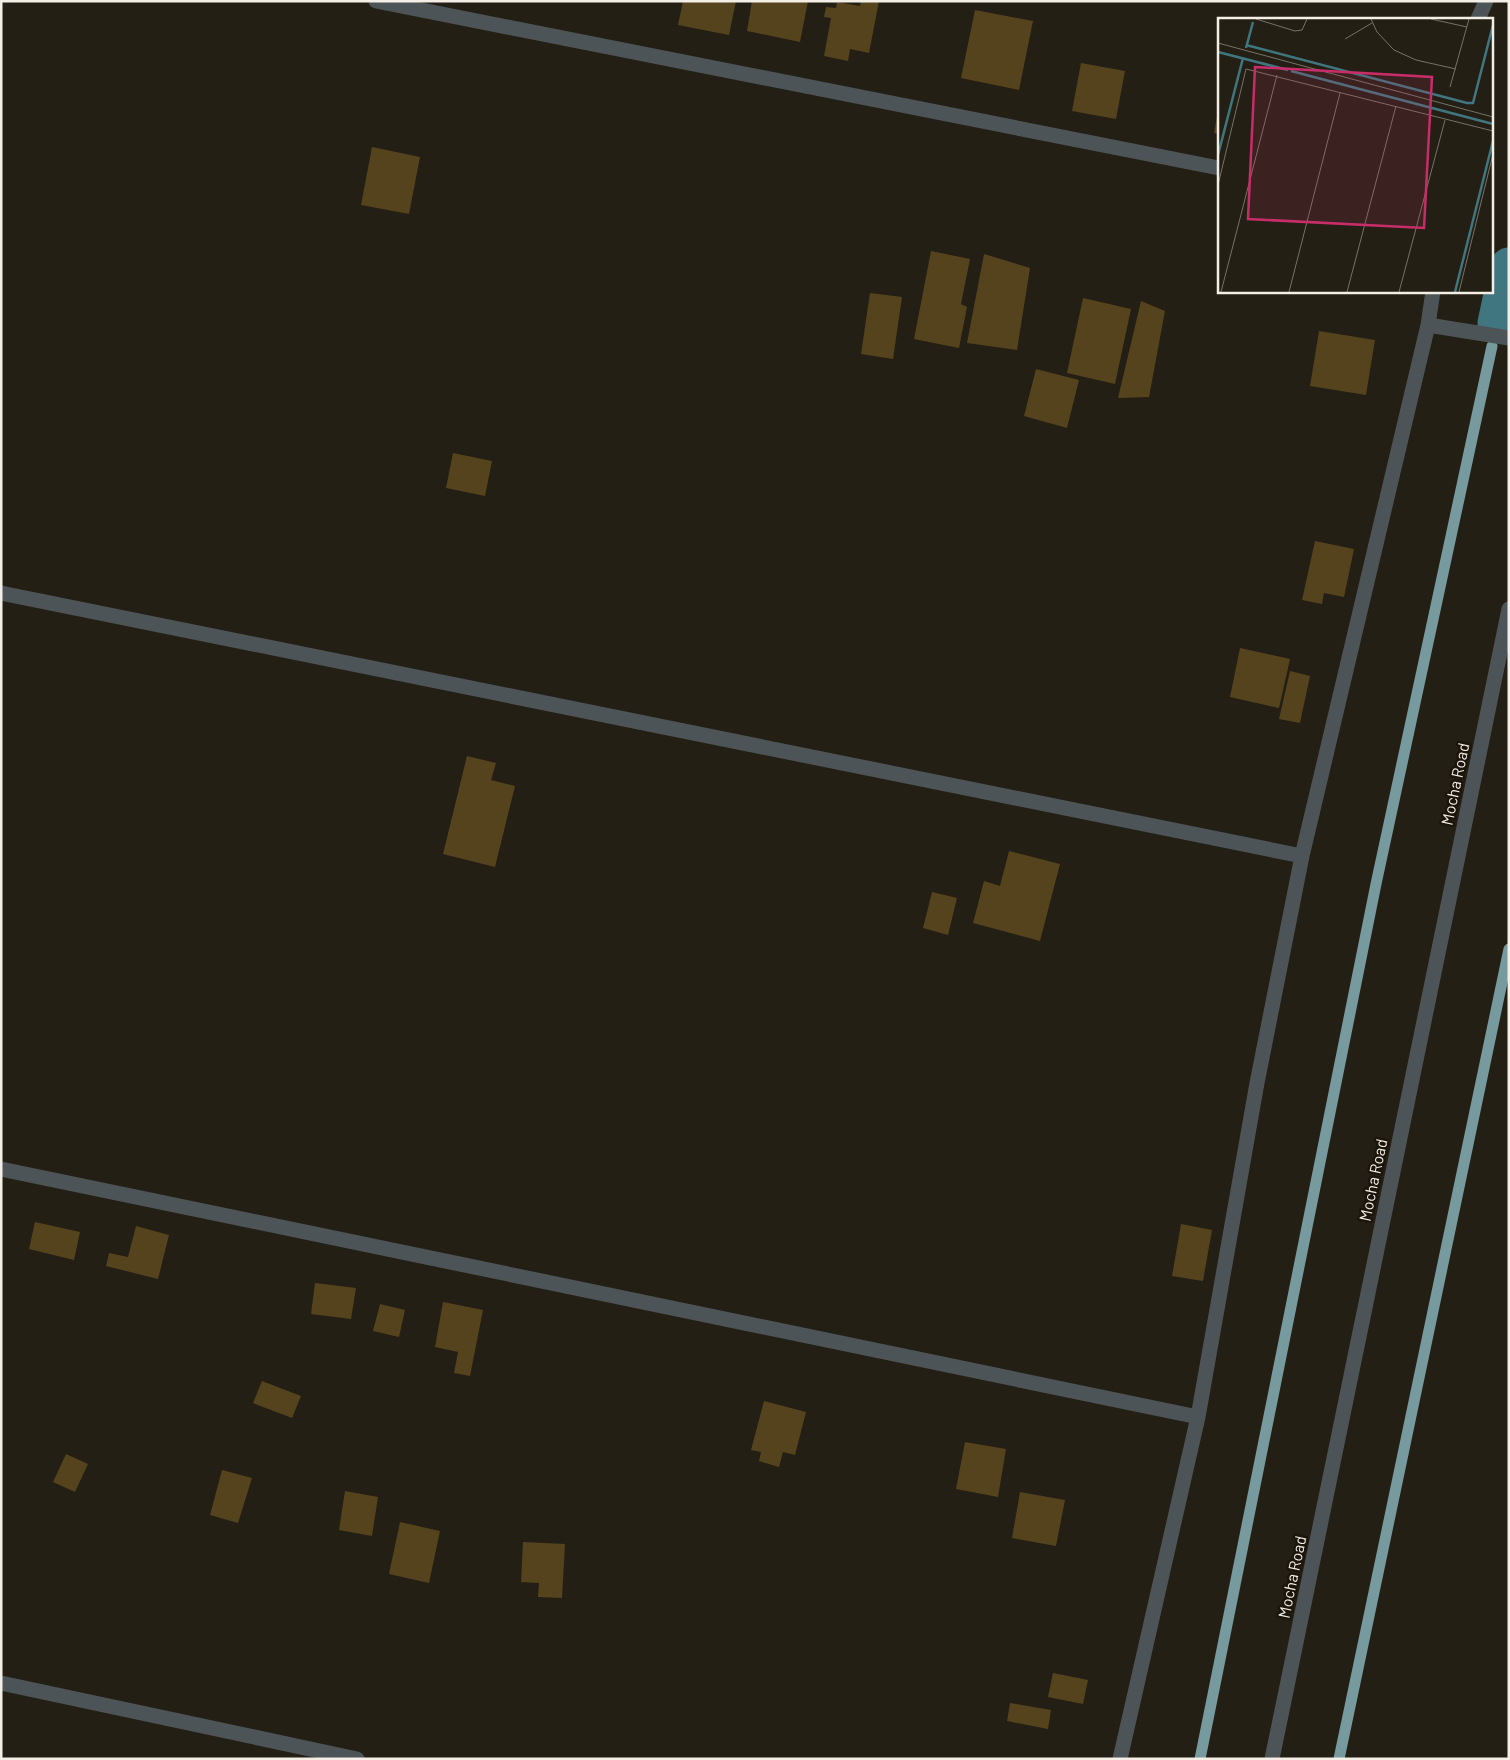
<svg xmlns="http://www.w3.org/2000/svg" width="1510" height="1760" viewBox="0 0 1510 1760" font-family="Barlow,sans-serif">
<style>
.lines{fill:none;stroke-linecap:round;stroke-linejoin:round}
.stream{stroke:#769a9e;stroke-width:11}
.canal{stroke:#40767f;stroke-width:39}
.building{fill:#55431d}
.minor{stroke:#4d5457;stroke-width:15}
.labels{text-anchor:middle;stroke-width:5;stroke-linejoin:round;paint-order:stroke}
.street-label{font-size:16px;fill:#f3efe7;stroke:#1b150b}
.inset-river{fill:none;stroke:#40767f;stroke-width:2.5}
.inset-road{fill:none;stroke:#777268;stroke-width:1}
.view{fill:#c72e69;fill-opacity:0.15;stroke:#c72e69;stroke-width:2.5}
.inset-edge{fill:none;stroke:#f3efe7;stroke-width:2.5}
</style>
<rect width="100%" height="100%" fill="#241f14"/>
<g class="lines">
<path class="stream" d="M 1200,1759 L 1376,884 L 1492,346
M 1339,1759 L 1509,949"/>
<path class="canal" d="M 1497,323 L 1509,267"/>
</g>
<path class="building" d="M 683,1 L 736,1 L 729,35 L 678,25 Z
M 752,1 L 808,1 L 800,42 L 747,31 Z
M 861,1 L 879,1 L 869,53 L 850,49 L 848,61 L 824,56 L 831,18 L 824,17 L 826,7 L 836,8 L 837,2 L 860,6 Z
M 975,10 L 1033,21 L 1019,90 L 961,78 Z
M 1081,63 L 1125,71 L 1116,119 L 1072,111 Z
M 1218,111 L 1219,111 L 1219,134 L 1214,133 Z
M 372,147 L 420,157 L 409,214 L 361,205 Z
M 931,251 L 970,259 L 961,304 L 967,307 L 959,348 L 914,339 Z
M 984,254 L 1030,268 L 1017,350 L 967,343 Z
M 870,293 L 902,297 L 893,359 L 861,354 Z
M 1083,298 L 1131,309 L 1115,384 L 1067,373 Z
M 1141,301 L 1165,311 L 1149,397 L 1118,398 Z
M 1319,331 L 1375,340 L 1366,395 L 1310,386 Z
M 1036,369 L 1079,380 L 1067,428 L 1024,416 Z
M 453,453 L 492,461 L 485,496 L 446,488 Z
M 1315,541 L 1354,549 L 1344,597 L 1324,593 L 1322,604 L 1302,600 Z
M 1240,648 L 1290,659 L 1279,708 L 1230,697 Z
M 1290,671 L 1310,676 L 1300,723 L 1279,719 Z
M 467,756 L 496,763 L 491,780 L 515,786 L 495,867 L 443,854 Z
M 1009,851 L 1060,864 L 1040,941 L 973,923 L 984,881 L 1000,886 Z
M 932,892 L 957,898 L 948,935 L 923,928 Z
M 35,1222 L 80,1232 L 74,1260 L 29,1249 Z
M 1181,1224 L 1212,1230 L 1203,1281 L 1172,1276 Z
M 136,1226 L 169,1235 L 158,1279 L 106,1266 L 109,1253 L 128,1257 Z
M 315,1283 L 356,1288 L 351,1319 L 311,1314 Z
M 443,1302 L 483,1310 L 470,1376 L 454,1373 L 458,1352 L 435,1347 Z
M 380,1304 L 405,1310 L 399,1337 L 373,1331 Z
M 262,1381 L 301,1396 L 292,1418 L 253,1403 Z
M 764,1401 L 806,1412 L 795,1455 L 783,1452 L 779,1467 L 759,1461 L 761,1452 L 751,1450 Z
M 965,1442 L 1006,1449 L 998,1497 L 956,1489 Z
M 66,1454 L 88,1464 L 75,1492 L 53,1482 Z
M 222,1470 L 252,1478 L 238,1523 L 210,1515 Z
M 345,1491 L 378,1497 L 372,1536 L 339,1530 Z
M 1020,1492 L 1065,1500 L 1056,1546 L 1012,1538 Z
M 400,1522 L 440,1531 L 429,1583 L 389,1574 Z
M 523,1542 L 565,1544 L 562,1598 L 538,1597 L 539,1583 L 521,1582 Z
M 1053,1673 L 1088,1680 L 1083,1704 L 1048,1697 Z
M 1010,1703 L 1051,1710 L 1048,1729 L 1007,1721 Z"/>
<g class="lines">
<path class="minor" d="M 376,1 L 1219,168
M 1478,19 L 1486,1
M 1428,325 L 1509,338
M 1,593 L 1302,856
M 1,1169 L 1198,1417
M 1,1683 L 357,1759
M 1120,1759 L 1198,1417 L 1257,1083 L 1302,856 L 1428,325 L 1433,291
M 1272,1759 L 1509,609"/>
</g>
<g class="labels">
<g class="street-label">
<text transform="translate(1455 784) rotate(-78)" y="6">Mocha Road</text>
<text transform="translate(1373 1180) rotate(-78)" y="6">Mocha Road</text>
<text transform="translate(1292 1577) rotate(-78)" y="6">Mocha Road</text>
</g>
</g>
<g transform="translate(1218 18)">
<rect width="275" height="275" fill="#241f14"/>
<path class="inset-river" d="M 28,27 L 249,85 L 255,85 L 275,7M 28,30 L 35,4M 0,34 L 70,52M 73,53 L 275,106M 0,137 L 25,40M 237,274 L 275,123"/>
<path class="inset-road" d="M 38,1 L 77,13 L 84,12 L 89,1M 153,1 L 159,14 L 176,32 L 198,42 L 238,51M 213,1 L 249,9M 127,21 L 154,5M 0,25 L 275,99M 232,69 L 251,1M 0,167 L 28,51 L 275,113M 3,274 L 59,57M 71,274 L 122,75M 129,274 L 178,88M 181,274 L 227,102M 241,274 L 275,136"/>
<path class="view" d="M 37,49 L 214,59 L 206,210 L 30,201 Z"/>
<rect width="275" height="275" class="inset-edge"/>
</g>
<rect width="1510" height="1760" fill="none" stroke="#f3efe7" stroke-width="5"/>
</svg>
